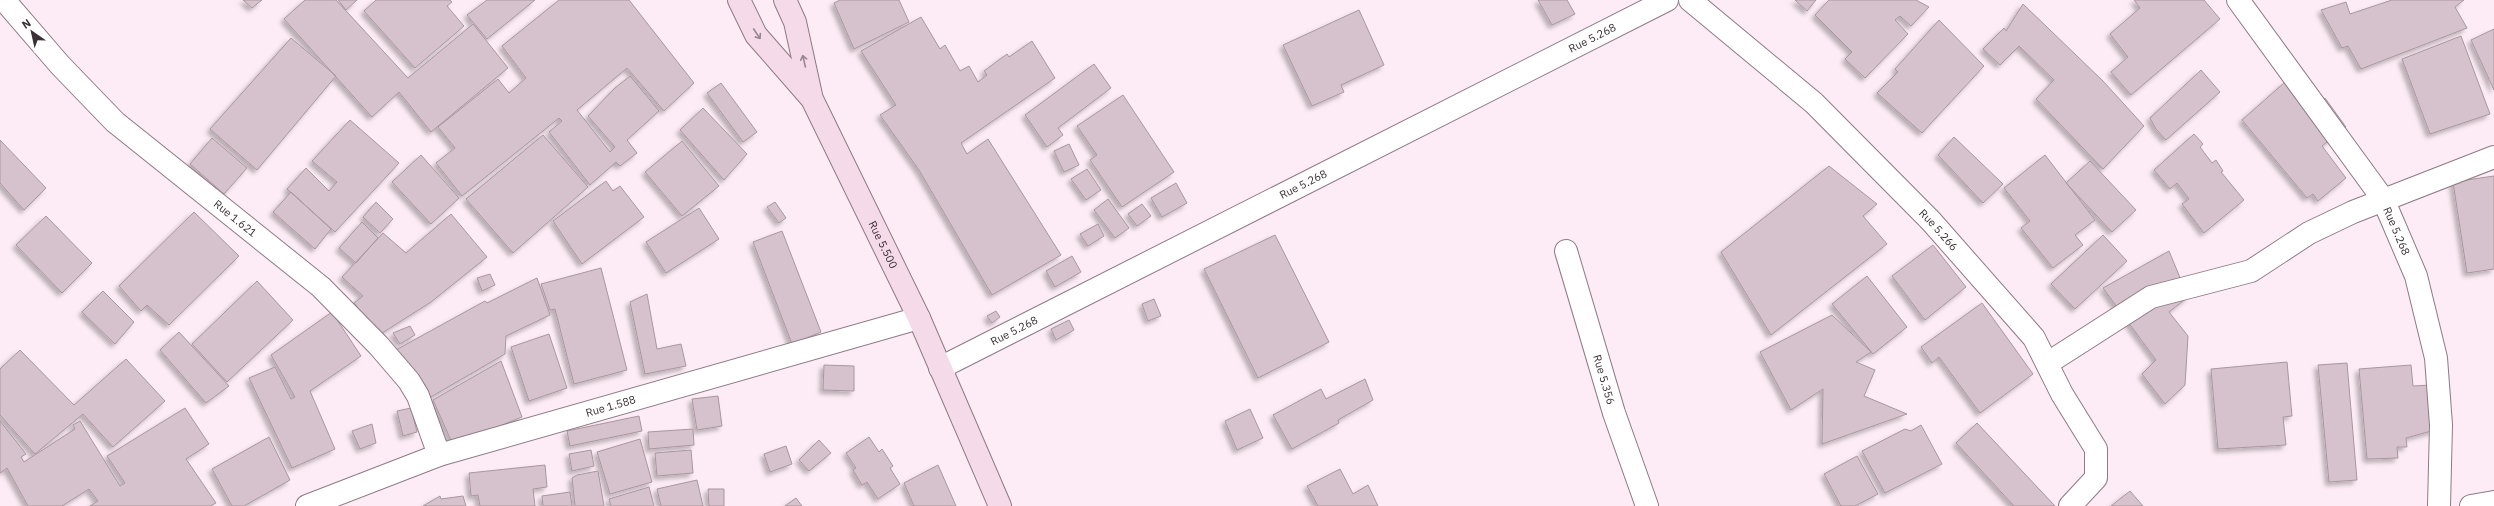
<svg xmlns="http://www.w3.org/2000/svg" width="2494" height="506" viewBox="0 0 2494 506" font-family="'IBM Plex Sans',sans-serif">
<style>
.building{fill:#d6c2cc;stroke:#a9969f;filter:url(#shadow)}
.lines{fill:none;stroke-linecap:round;stroke-linejoin:round}
.minor-casing{stroke:#8d7a84;stroke-width:24}
.secondary-casing{stroke:#8d7a84;stroke-width:24}
.minor{stroke:#fff;stroke-width:22}
.secondary{stroke:#f5dae9;stroke-width:22}
.oneway{stroke:#97868f}
.labels{text-anchor:middle;stroke-width:3.5;stroke-linejoin:round;paint-order:stroke}
.street-label{font-size:11px;fill:#393135;stroke:#fff}
</style>
<defs>
<filter id="shadow"><feDropShadow dx="-3.5" dy="3.5" stdDeviation="2" flood-color="#0004"/></filter>
</defs>
<rect width="100%" height="100%" fill="#fdecf5"/>
<path class="building" d="M 243,0 L 262,0 L 252,8 Z
M 305,0 L 336,0 L 408,78 L 473,24 L 508,68 L 431,132 L 399,92 L 372,117 L 284,19 Z
M 338,0 L 357,0 L 346,10 Z
M 376,0 L 450,0 L 452,2 L 447,6 L 464,26 L 415,68 L 364,11 Z
M 487,0 L 535,0 L 487,39 L 467,15 Z
M 559,0 L 629,0 L 694,83 L 664,111 L 627,68 L 577,110 L 610,152 L 615,147 L 588,116 L 615,88 L 630,76 L 659,111 L 627,140 L 637,153 L 620,166 L 616,162 L 590,185 L 549,132 L 562,121 L 559,118 L 462,196 L 436,163 L 455,148 L 438,127 L 498,79 L 509,93 L 526,78 L 502,46 Z
M 840,0 L 899,0 L 909,22 L 854,49 L 834,3 Z
M 1538,0 L 1567,0 L 1575,14 L 1552,25 Z
M 1795,0 L 1816,0 L 1807,11 Z
M 1829,0 L 1916,0 L 1929,7 L 1911,26 L 1900,16 L 1895,20 L 1908,34 L 1865,78 L 1845,59 L 1852,52 L 1815,15 Z
M 2134,0 L 2204,0 L 2220,19 L 2131,95 L 2111,72 L 2128,57 L 2110,34 L 2140,8 Z
M 2392,0 L 2464,0 L 2455,7 L 2467,28 L 2361,69 L 2348,46 L 2342,48 L 2321,10 L 2346,2 L 2350,14 Z
M 2023,4 L 2103,81 L 2144,126 L 2103,169 L 2036,99 L 2054,80 L 2019,46 L 2000,65 L 1983,49 L 2004,28 L 2006,31 Z
M 1359,10 L 1384,65 L 1341,85 L 1344,92 L 1312,106 L 1283,45 Z
M 921,17 L 940,49 L 945,45 L 960,71 L 969,66 L 978,82 L 987,75 L 984,71 L 1007,54 L 1009,57 L 1032,41 L 1055,78 L 961,143 L 967,154 L 988,139 L 1061,255 L 992,295 L 919,170 L 880,115 L 896,105 L 861,51 Z
M 1939,20 L 1984,66 L 1922,133 L 1877,93 L 1898,72 L 1895,69 Z
M 2494,29 L 2494,90 L 2471,40 Z
M 2461,36 L 2490,114 L 2430,134 L 2402,59 Z
M 291,38 L 336,76 L 257,170 L 210,129 Z
M 1094,64 L 1111,88 L 1058,128 L 1063,135 L 1047,147 L 1025,115 Z
M 2201,70 L 2220,92 L 2166,140 L 2156,129 L 2150,118 Z
M 2285,82 L 2309,110 L 2325,98 L 2346,127 L 2322,146 L 2346,178 L 2318,201 L 2313,194 L 2307,198 L 2242,120 Z
M 721,83 L 757,132 L 743,142 L 707,93 Z
M 1123,95 L 1174,172 L 1122,207 L 1090,160 L 1097,155 L 1077,126 Z
M 703,108 L 747,154 L 724,180 L 680,130 Z
M 350,120 L 399,163 L 335,232 L 287,189 L 306,168 L 329,191 L 337,182 L 312,161 Z
M 2194,134 L 2203,144 L 2200,147 L 2212,163 L 2216,160 L 2223,171 L 2221,172 L 2244,200 L 2204,233 L 2182,204 L 2189,199 L 2177,183 L 2170,189 L 2154,170 Z
M 543,135 L 588,187 L 513,253 L 466,199 Z
M 1954,137 L 2003,184 L 1983,203 L 1938,155 Z
M 212,138 L 247,168 L 224,194 L 190,164 Z
M 0,140 L 46,188 L 24,210 L 0,183 Z
M 682,141 L 719,186 L 682,216 L 645,172 Z
M 1069,144 L 1079,165 L 1064,172 L 1054,151 Z
M 421,155 L 459,198 L 431,224 L 392,182 Z
M 2045,155 L 2095,220 L 2075,235 L 2083,245 L 2053,268 L 2021,228 L 2030,221 L 2004,188 Z
M 2090,161 L 2136,210 L 2112,232 L 2066,183 Z
M 1829,166 L 1877,204 L 1863,216 L 1887,244 L 1771,335 L 1721,252 Z
M 1087,169 L 1101,190 L 1086,200 L 1071,179 Z
M 2494,176 L 2494,269 L 2467,273 L 2453,182 Z
M 606,181 L 613,191 L 620,186 L 644,217 L 582,264 L 553,221 Z
M 1176,183 L 1187,203 L 1162,217 L 1151,198 Z
M 291,192 L 331,229 L 315,249 L 273,212 Z
M 1108,199 L 1129,228 L 1115,238 L 1094,210 Z
M 376,202 L 393,219 L 380,233 L 363,217 Z
M 775,202 L 786,218 L 779,223 L 767,207 Z
M 1142,204 L 1151,216 L 1137,226 L 1128,214 Z
M 699,208 L 719,239 L 666,273 L 646,242 Z
M 194,212 L 239,256 L 169,325 L 147,305 L 141,311 L 119,286 Z
M 451,214 L 487,257 L 431,302 L 379,335 L 354,303 L 363,296 L 342,277 L 383,233 L 406,253 Z
M 46,216 L 92,263 L 62,293 L 16,245 Z
M 362,222 L 378,238 L 356,263 L 339,248 Z
M 1098,224 L 1104,236 L 1088,246 L 1080,234 Z
M 782,231 L 821,332 L 792,344 L 753,242 Z
M 1275,235 L 1329,342 L 1258,378 L 1204,269 Z
M 2103,235 L 2127,261 L 2075,309 L 2051,284 Z
M 1933,245 L 1966,287 L 1925,320 L 1892,276 Z
M 2169,251 L 2188,297 L 2169,312 L 2188,336 L 2185,385 L 2165,404 L 2142,374 L 2156,360 L 2103,288 Z
M 1072,256 L 1081,272 L 1055,287 L 1046,271 Z
M 601,268 L 627,370 L 574,384 L 555,309 L 550,310 L 541,284 Z
M 490,274 L 495,285 L 482,291 L 477,278 Z
M 1867,276 L 1907,327 L 1873,354 L 1832,304 Z
M 537,278 L 550,315 L 506,336 L 505,354 L 429,398 L 394,351 L 485,301 L 487,303 Z
M 257,281 L 293,320 L 227,382 L 192,344 Z
M 103,291 L 134,322 L 115,344 L 82,312 Z
M 647,294 L 657,349 L 681,344 L 686,366 L 645,374 L 630,302 Z
M 1154,299 L 1161,316 L 1148,321 L 1142,304 Z
M 1982,303 L 2033,374 L 1980,413 L 1939,357 L 1932,363 L 1921,347 Z
M 996,311 L 1000,317 L 992,323 L 987,316 Z
M 332,312 L 361,356 L 310,391 L 335,449 L 292,468 L 249,378 L 275,367 L 291,399 L 295,397 L 271,355 Z
M 1832,315 L 1871,352 L 1856,362 L 1875,370 L 1864,396 L 1907,414 L 1822,444 L 1823,389 L 1791,410 L 1760,352 Z
M 1069,320 L 1074,330 L 1056,340 L 1051,329 Z
M 410,326 L 415,335 L 400,344 L 393,333 Z
M 179,332 L 229,386 L 206,403 L 160,350 Z
M 549,334 L 567,388 L 529,401 L 511,347 Z
M 20,350 L 74,405 L 126,359 L 165,401 L 113,447 L 83,414 L 35,454 L 0,415 L 0,369 Z
M 501,361 L 522,417 L 453,445 L 433,400 Z
M 2287,362 L 2292,416 L 2283,417 L 2286,445 L 2218,449 L 2211,369 Z
M 2347,363 L 2357,480 L 2329,482 L 2318,365 Z
M 824,365 L 854,366 L 854,391 L 823,390 Z
M 2411,365 L 2413,386 L 2431,385 L 2435,430 L 2406,438 L 2407,447 L 2397,447 L 2398,458 L 2367,459 L 2359,369 Z
M 1365,379 L 1373,400 L 1338,420 L 1339,423 L 1292,449 L 1273,415 L 1321,389 L 1326,399 Z
M 718,396 L 722,426 L 697,430 L 692,399 Z
M 185,408 L 209,444 L 186,459 L 216,503 L 210,506 L 90,506 L 98,501 L 89,489 L 62,506 L 28,506 L 7,468 L 0,473 L 0,421 L 26,454 L 21,457 L 24,462 L 75,429 L 73,425 L 80,421 L 120,486 L 125,483 L 107,456 Z
M 411,408 L 417,432 L 403,436 L 397,411 Z
M 1250,409 L 1263,438 L 1237,450 L 1225,421 Z
M 639,416 L 642,431 L 570,446 L 567,431 Z
M 1977,423 L 2055,506 L 2014,506 L 1956,443 Z
M 372,424 L 376,443 L 360,449 L 352,431 Z
M 1921,425 L 1942,464 L 1885,493 L 1862,451 L 1905,429 L 1911,431 Z
M 693,429 L 694,445 L 649,449 L 648,432 Z
M 269,437 L 290,480 L 244,506 L 232,506 L 212,469 Z
M 869,437 L 879,452 L 882,449 L 893,466 L 890,468 L 900,484 L 878,499 L 867,482 L 862,485 L 853,470 L 856,468 L 846,453 Z
M 640,439 L 652,482 L 610,494 L 597,452 Z
M 819,440 L 831,453 L 809,471 L 799,460 Z
M 786,446 L 792,464 L 770,472 L 764,454 Z
M 591,450 L 594,466 L 572,471 L 569,454 Z
M 691,450 L 693,473 L 657,476 L 655,453 Z
M 1857,456 L 1878,494 L 1855,506 L 1841,506 L 1824,474 Z
M 545,465 L 547,487 L 533,489 L 535,506 L 480,506 L 478,495 L 471,496 L 469,473 Z
M 938,465 L 956,506 L 914,506 L 904,483 Z
M 1340,469 L 1353,494 L 1368,485 L 1378,506 L 1318,506 L 1307,486 Z
M 598,471 L 604,506 L 575,506 L 572,478 L 577,475 Z
M 697,480 L 703,506 L 661,506 L 657,489 Z
M 649,487 L 654,506 L 611,506 L 609,499 Z
M 708,489 L 724,489 L 724,506 L 709,506 Z
M 2130,491 L 2143,506 L 2111,506 Z
M 570,492 L 572,506 L 543,506 L 542,496 Z
M 440,496 L 441,499 L 463,496 L 466,506 L 423,506 Z
M 796,498 L 802,506 L 785,506 Z"/>
<g class="lines">
<defs>
<g id="minor">
<path id="s1" d="M 4,0 L 60,65 L 115,122 L 321,287 L 379,346 L 409,381 L 418,396 L 439,455"/>
<path id="s2" d="M 1690,0 L 1814,103 L 1931,221 L 2034,338 L 2062,394 L 2096,449 L 2096,478 L 2070,506"/>
<path id="s3" d="M 2238,0 L 2383,199 L 2416,276 L 2436,358 L 2441,425 L 2439,506"/>
<path id="s4" d="M 1566,251 L 1614,413 L 1647,506"/>
<path d="M 2048,363 L 2151,297 L 2251,271 L 2309,233 L 2353,212 L 2494,157"/>
<path id="s5" d="M 940,368 L 1667,0"/>
<path id="s6" d="M 307,506 L 439,455 L 919,318"/>
<path d="M 2471,506 L 2494,502"/>
</g>
<g id="secondary">
<path id="s7" d="M 739,0 L 756,35 L 812,99 L 919,318 L 1000,506"/>
<path d="M 785,0 L 795,22 L 811,95"/>
</g>
</defs>
<use href="#minor" class="minor-casing"/>
<use href="#secondary" class="secondary-casing"/>
<use href="#minor" class="minor"/>
<use href="#secondary" class="secondary"/>
</g>
<defs><path id="oneway-shaft" d="M-6 0H5M1.5-3L5.5 0L1.5 3" fill="none" stroke-width="1.6" stroke-linecap="round" stroke-linejoin="round"/></defs>
<g class="oneway">
<use href="#oneway-shaft" transform="translate(757 34) rotate(56)"/>
<use href="#oneway-shaft" transform="translate(804 61) rotate(-103)"/>
</g>
<g class="labels">
<g class="street-label">
<text dy="4" stroke="none"><textPath href="#s5" startOffset="731">Rue 5.268</textPath></text>
<text dy="4" stroke="none"><textPath href="#s5" startOffset="407">Rue 5.268</textPath></text>
<text dy="4" stroke="none"><textPath href="#s1" startOffset="319">Rue 1.621</textPath></text>
<text dy="4" stroke="none"><textPath href="#s2" startOffset="339">Rue 5.266</textPath></text>
<text dy="4" stroke="none"><textPath href="#s3" startOffset="281">Rue 5.268</textPath></text>
<text dy="4" stroke="none"><textPath href="#s7" startOffset="286">Rue 5.500</textPath></text>
<text dy="4" stroke="none"><textPath href="#s5" startOffset="83">Rue 5.268</textPath></text>
<text dy="4" stroke="none"><textPath href="#s4" startOffset="134">Rue 5.356</textPath></text>
<text dy="4" stroke="none"><textPath href="#s6" startOffset="320">Rue 1.588</textPath></text>
</g>
</g>
<g transform="translate(32 32) rotate(326)" stroke="#ffffff" stroke-width="3" paint-order="stroke">
<path d="M0-3L7 15L0 10L-7 15Z" fill="#393135"/>
<text y="-6" font-size="11" font-weight="bold" text-anchor="middle" fill="#393135">N</text>
</g>
</svg>
